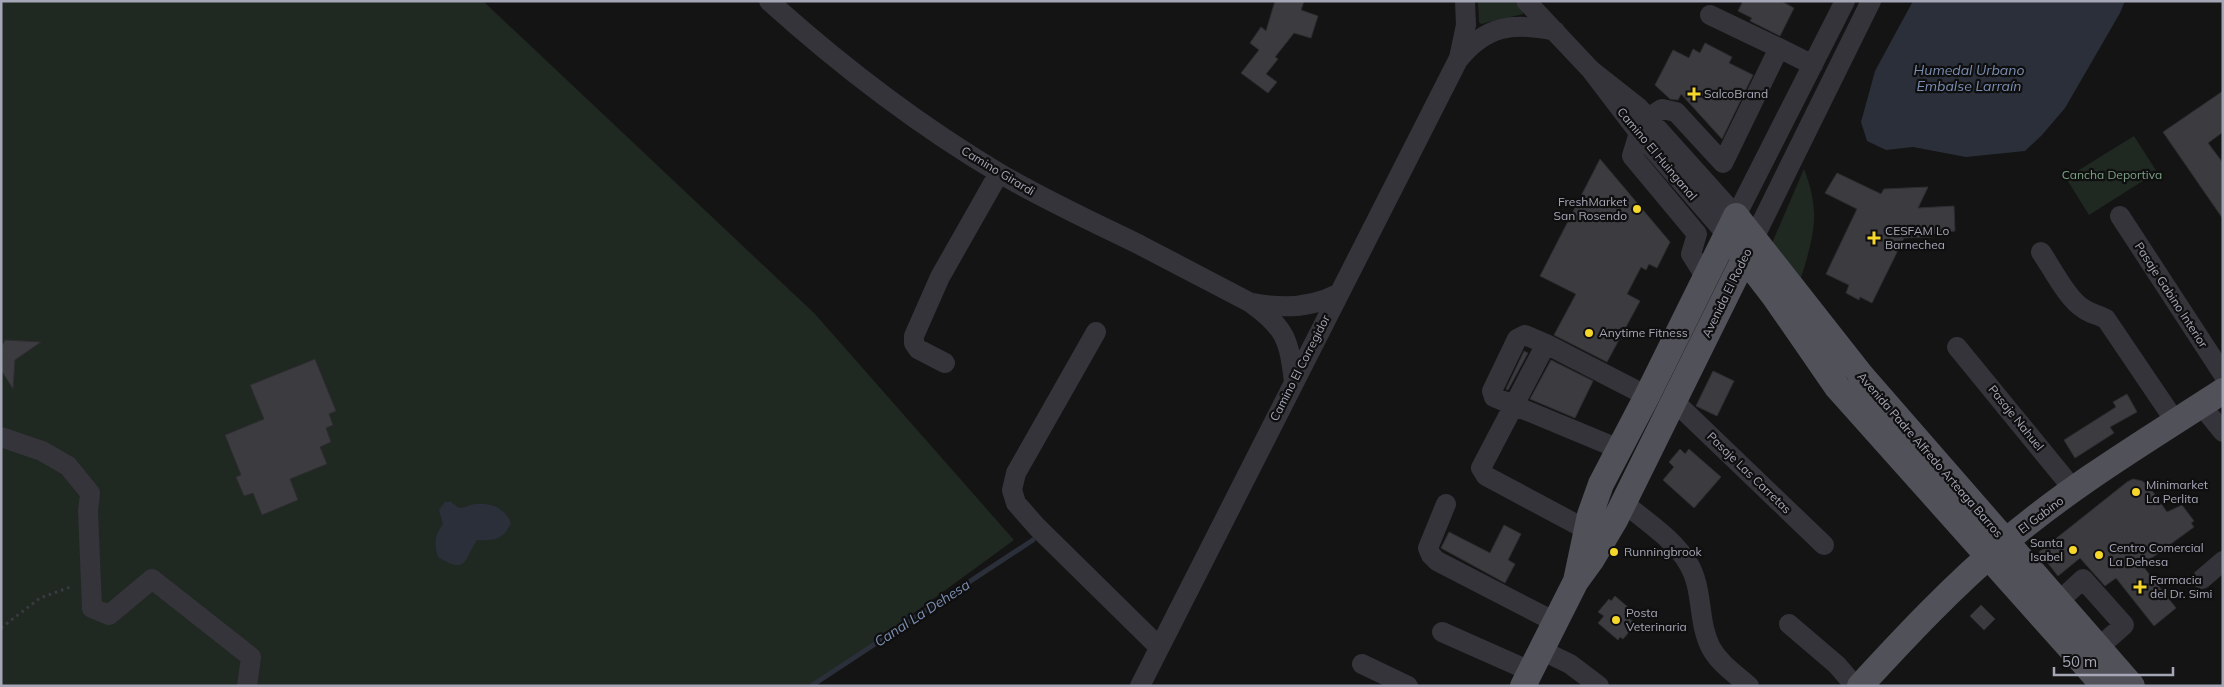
<svg xmlns="http://www.w3.org/2000/svg" width="2224" height="687" viewBox="0 0 2224 687" font-family="Mulish,sans-serif">
<style>
.green{fill:#202822}
.water{fill:#2a2f39}
.lines{fill:none;stroke-linecap:round;stroke-linejoin:round}
.stream{stroke:#2a2f39;stroke-width:5}
.building{fill:#3b3b40;stroke:#2e2d31}
.path{stroke:#3a3b41;stroke-width:3;stroke-dasharray:2.5 4;stroke-linecap:butt}
.minor{stroke:#35343a;stroke-width:20}
.major{stroke:#505159;stroke-width:26}
.poi-dot{fill:#f5d72c;stroke:#0f0f10;stroke-width:2}
.labels{text-anchor:middle;stroke-width:4.5;stroke-linejoin:round;paint-order:stroke}
.poi-label{font-size:12px;fill:#a5a7b6;stroke:#0f0f10;text-anchor:start}
.street-label{font-size:12px;fill:#a5a7b6;stroke:#0f0f10}
.park-label{font-size:12px;fill:#7ba185;stroke:#0f0f10}
.water-label{font-size:14px;font-style:italic;fill:#7b8eb2;stroke:#0f0f10}
</style>
<rect width="100%" height="100%" fill="#141415"/>
<path class="green" d="M 1,1 L 483,1 L 815,314 L 1014,540 L 814,686 L 1,686 Z
M 1478,1 L 1514,1 L 1523,11 L 1523,14 L 1481,24 L 1479,22 Z
M 2134,136 L 2157,172 L 2089,215 L 2066,178 Z
M 1804,169 C 1821,213 1814,235 1801,278 L 1772,243 Z"/>
<path class="water" d="M 1913,1 L 2125,1 L 2120,13 L 2065,108 L 2042,135 L 2025,151 L 1966,157 L 1913,147 L 1886,150 L 1867,141 L 1861,122 L 1875,71 Z
M 445,502 L 451,502 L 459,508 C 465,508 469,505 475,504 C 491,502 505,508 511,523 C 503,540 495,541 477,540 C 464,560 467,575 438,557 C 434,544 434,536 443,524 L 439,510 Z"/>
<g class="lines">
<path class="stream" d="M 811,686 L 1033,540"/>
</g>
<path class="building" d="M 1275,1 L 1304,1 L 1301,10 L 1318,16 L 1311,38 L 1294,33 L 1275,57 L 1278,59 L 1266,74 L 1277,82 L 1268,93 L 1241,73 L 1259,50 L 1250,43 L 1261,27 L 1266,31 Z
M 1743,1 L 1781,1 L 1794,8 L 1780,36 L 1750,21 L 1752,18 L 1738,11 Z
M 1705,43 L 1732,57 L 1729,63 L 1753,75 L 1722,139 L 1681,94 L 1678,100 L 1670,99 L 1655,85 L 1673,50 L 1689,58 L 1693,49 L 1700,53 Z
M 2223,91 L 2223,132 L 2208,143 L 2223,163 L 2223,219 L 2163,132 Z
M 1600,159 L 1670,242 L 1657,268 L 1649,264 L 1646,270 L 1641,267 L 1627,294 L 1640,301 L 1607,362 L 1554,335 L 1576,294 L 1540,276 Z
M 1837,173 L 1881,194 L 1884,189 L 1928,187 L 1918,208 L 1954,206 L 1955,231 L 1933,234 L 1933,237 L 1904,238 L 1872,303 L 1860,297 L 1859,300 L 1846,293 L 1849,285 L 1826,274 L 1857,209 L 1825,193 Z
M 5,340 L 41,342 L 15,360 L 13,389 L 1,370 L 1,347 Z
M 1524,351 L 1528,353 L 1508,390 L 1506,389 Z
M 315,359 L 336,411 L 329,414 L 333,425 L 326,428 L 331,442 L 320,447 L 327,464 L 290,479 L 298,500 L 262,515 L 253,493 L 244,496 L 236,477 L 241,475 L 225,435 L 264,419 L 250,385 Z
M 1551,360 L 1593,381 L 1575,418 L 1530,399 Z
M 1713,371 L 1734,381 L 1717,416 L 1696,406 Z
M 2127,394 L 2137,412 L 2110,427 L 2114,433 L 2075,458 L 2064,440 L 2116,407 L 2113,402 Z
M 1680,449 L 1685,454 L 1689,449 L 1721,477 L 1694,508 L 1663,480 L 1674,467 L 1669,462 Z
M 2133,479 L 2142,481 L 2148,485 L 2167,512 L 2182,505 L 2194,521 L 2191,523 L 2194,527 L 2142,565 L 2176,608 L 2154,626 L 2116,578 L 2105,586 L 2080,558 L 2058,576 L 2039,552 L 2127,482 Z
M 1504,525 L 1521,534 L 1508,560 L 1515,564 L 1505,583 L 1441,548 L 1449,532 L 1490,553 Z
M 1615,596 L 1629,608 L 1624,614 L 1636,624 L 1623,639 L 1620,637 L 1618,640 L 1598,623 L 1604,616 L 1598,612 L 1609,599 L 1611,601 Z
M 1981,605 L 1995,619 L 1984,630 L 1970,616 Z"/>
<g class="lines">
<path class="path" d="M 1,628 L 40,598 L 73,586"/>
<path class="minor" d="M 769,1 C 840,65 917,124 999,173 C 1045,200 1093,222 1140,245 C 1177,264 1214,284 1251,303 C 1286,328 1289,340 1294,382
M 1526,1 L 1591,70 L 1639,133 L 1727,235
M 1710,15 L 1779,48
M 1459,58 L 1466,25 L 1465,1
M 1591,70 L 1638,107 L 1736,216 L 1845,1
M 1648,118 L 1662,109 L 1676,112 L 1723,163 L 1779,48 L 1813,65
M 1639,133 L 1632,156 L 1697,234 L 1691,254 L 1706,278
M 2120,216 L 2223,374
M 1754,238 L 1871,1
M 2041,252 C 2052,268 2068,300 2084,309 C 2091,314 2099,315 2106,319 L 2175,421
M 1253,303 C 1283,309 1311,308 1338,294
M 1096,332 L 1016,473 L 1012,490 L 1016,503 L 1037,527 L 1159,647
M 1546,344 L 1525,335 L 1517,339 L 1492,391 L 1494,397 L 1619,449
M 1957,347 L 2074,490
M 945,363 L 918,349 L 914,343 L 914,336 L 940,277 L 999,173
M 1674,401 L 1824,545
M 2201,405 L 2223,432
M 1,437 L 42,451 L 68,466 L 90,493 L 88,511 L 92,608 L 109,615 L 152,579 L 251,657 L 247,686
M 1623,502 C 1645,521 1673,538 1688,563 C 1704,589 1697,621 1711,648 C 1720,664 1735,674 1749,686
M 1446,504 L 1428,548 L 1431,555 L 1437,561 L 1555,622
M 1587,530 L 1486,476 L 1481,468 L 1546,344 L 1647,396
M 2202,579 L 2223,561
M 2058,602 L 2083,579 L 2124,625 L 2098,648
M 1789,624 L 1837,665 L 1855,686
M 1442,632 L 1530,671
M 1541,650 L 1570,664 L 1599,686
M 1362,664 L 1408,686
M 1140,686 L 1458,60 C 1486,25 1513,22 1555,31"/>
<path class="major" d="M 1727,235 L 1774,296 L 1837,387 L 2104,686
M 1576,581 L 1590,515 L 1601,484 L 1647,396 L 1736,216 L 1861,375 L 2132,686
M 1523,686 L 1576,581 L 1592,559 L 1615,520 L 1751,245
M 1860,686 C 1906,636 1953,586 2005,542 C 2072,485 2149,439 2223,391"/>
</g>
<g class="poi-dot">
<path d="M1691.5 86.5h5v5h5v5h-5v5h-5v-5h-5v-5h5z"/>
<circle cx="1637" cy="209" r="5"/>
<path d="M1871.5 230.5h5v5h5v5h-5v5h-5v-5h-5v-5h5z"/>
<circle cx="1589" cy="333" r="5"/>
<circle cx="2136" cy="492" r="5"/>
<circle cx="2073" cy="550" r="5"/>
<circle cx="1614" cy="552" r="5"/>
<circle cx="2099" cy="555" r="5"/>
<path d="M2137.5 579.5h5v5h5v5h-5v5h-5v-5h-5v-5h5z"/>
<circle cx="1616" cy="620" r="5"/>
</g>
<g class="labels">
<g class="poi-label">
<text x="1704" y="98">SalcoBrand</text>
<text x="1627" y="206" text-anchor="end">FreshMarket<tspan x="1627" dy="14">San Rosendo</tspan></text>
<text x="1885" y="235">CESFAM Lo<tspan x="1885" dy="14">Barnechea</tspan></text>
<text x="1599" y="337">Anytime Fitness</text>
<text x="2146" y="489">Minimarket<tspan x="2146" dy="14">La Perlita</tspan></text>
<text x="2063" y="547" text-anchor="end">Santa<tspan x="2063" dy="14">Isabel</tspan></text>
<text x="2109" y="552">Centro Comercial<tspan x="2109" dy="14">La Dehesa</tspan></text>
<text x="1624" y="556">Runningbrook</text>
<text x="2150" y="584">Farmacia<tspan x="2150" dy="14">del Dr. Simi</tspan></text>
<text x="1626" y="617">Posta<tspan x="1626" dy="14">Veterinaria</tspan></text>
</g>
<g class="street-label">
<text transform="translate(1657 154) rotate(50)" y="4">Camino El Huinganal</text>
<text transform="translate(998 171) rotate(31)" y="4">Camino Girardi</text>
<text transform="translate(1727 293) rotate(-64)" y="4">Avenida El Rodeo</text>
<text transform="translate(2171 295) rotate(57)" y="4">Pasaje Gabino Interior</text>
<text transform="translate(1300 368) rotate(-63)" y="4">Camino El Corregidor</text>
<text transform="translate(2016 418) rotate(51)" y="4">Pasaje Nahuel</text>
<text transform="translate(1930 455) rotate(49)" y="4">Avenida Padre Alfredo Arteaga Barros</text>
<text transform="translate(1749 473) rotate(44)" y="4">Pasaje Las Carretas</text>
<text transform="translate(2041 515) rotate(-37)" y="4">El Gabino</text>
</g>
<g class="park-label">
<text x="2112" y="179">Cancha Deportiva</text>
</g>
<g class="water-label">
<text x="1969" y="75">Humedal Urbano<tspan x="1969" dy="16">Embalse Larraín</tspan></text>
<text transform="translate(922 613) rotate(-33)" y="5">Canal La Dehesa</text>
</g>
</g>
<rect width="2224" height="687" fill="none" stroke="#a5a7b6" stroke-width="5"/>
<path d="M2054 667v8h119v-8" fill="none" stroke="#a5a7b6" stroke-width="2.5"/>
<text x="2062" y="667" font-size="15" fill="#a5a7b6" stroke="#0f0f10" stroke-width="4" paint-order="stroke">50 m</text>
</svg>
